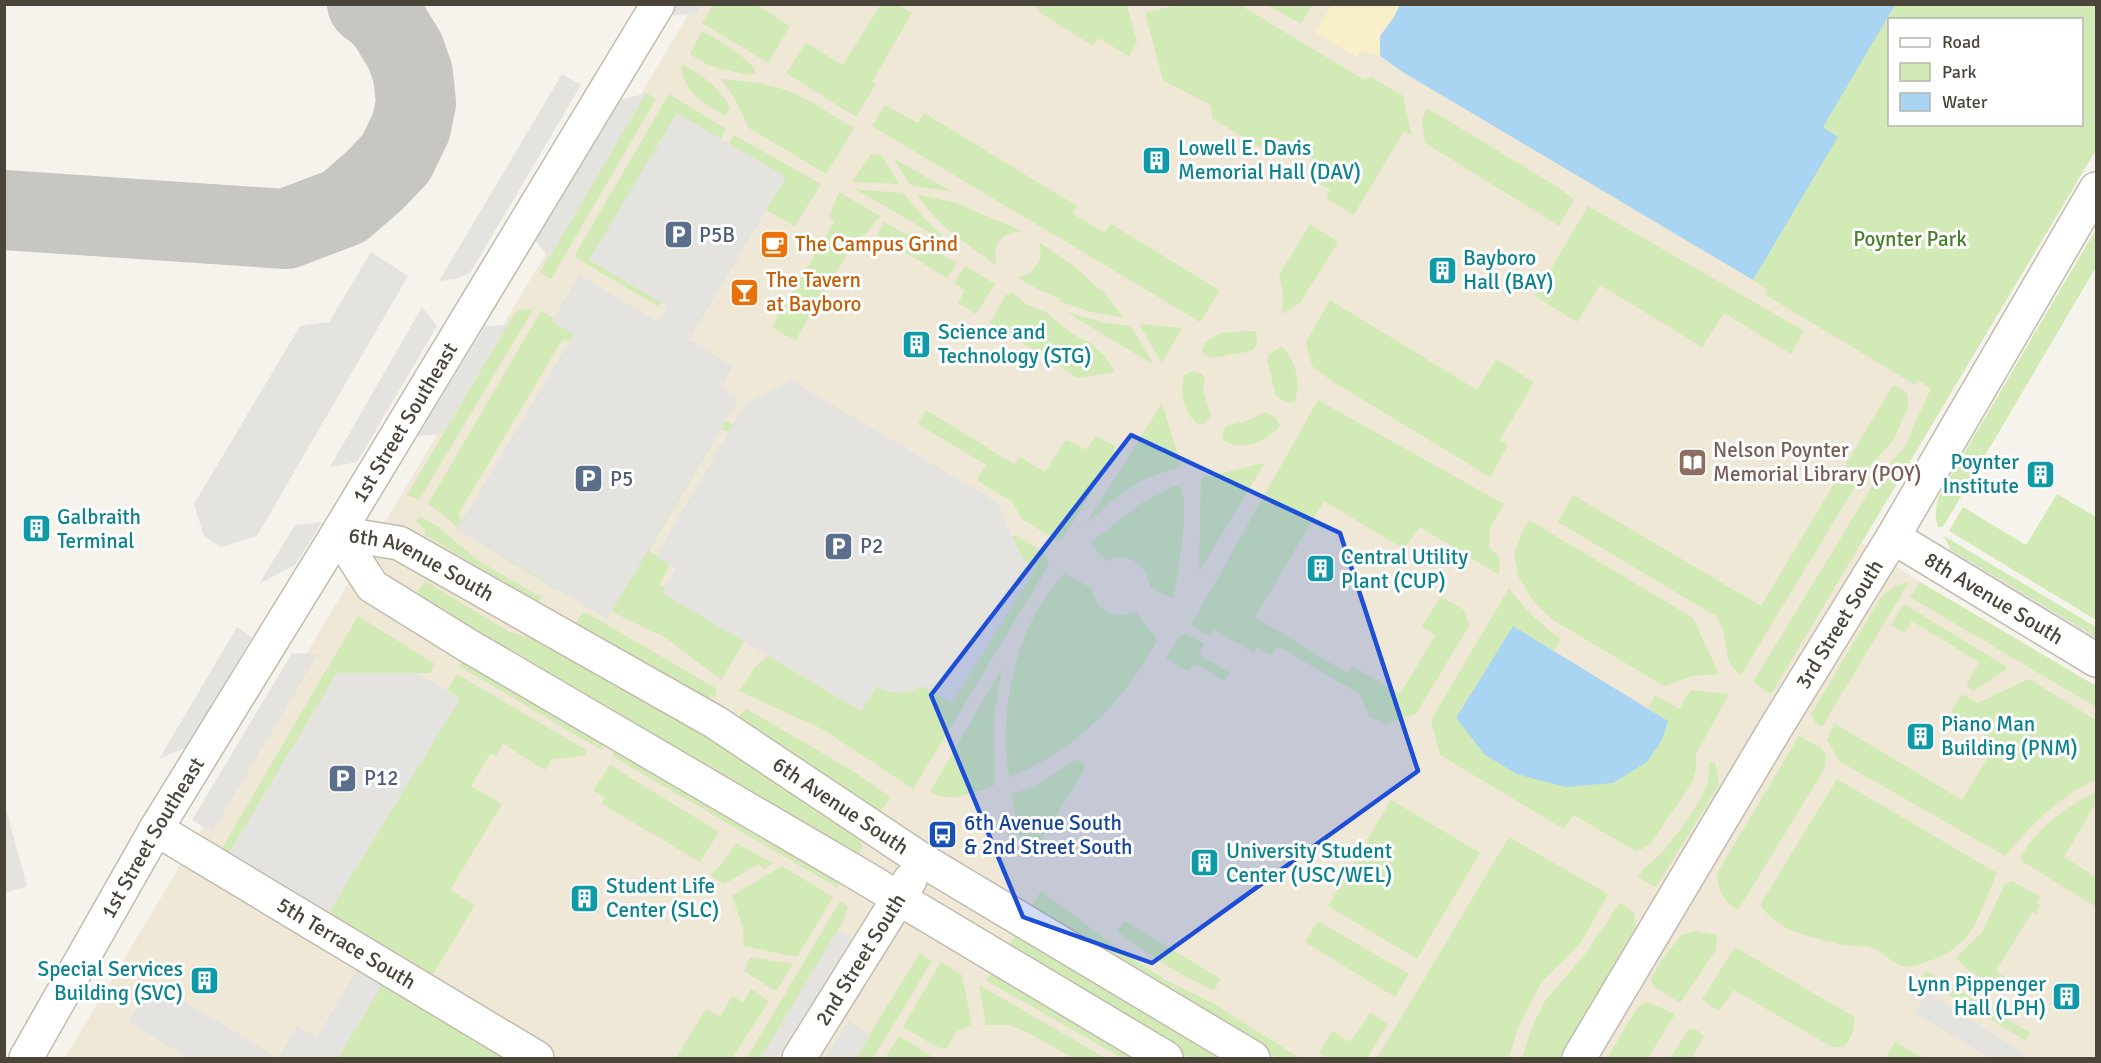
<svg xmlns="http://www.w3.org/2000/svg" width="2101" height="1063" viewBox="0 0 2101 1063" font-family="Signika,sans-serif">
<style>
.education{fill:#efe8d6}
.green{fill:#d2eab5;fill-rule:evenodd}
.sand{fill:#f9efc9}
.parking{fill:#e5e3e0}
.water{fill:#a9d4f2}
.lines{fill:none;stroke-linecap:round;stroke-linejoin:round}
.taxiway{stroke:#c8c6c3;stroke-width:80}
.minor-casing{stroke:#c2bbae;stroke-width:36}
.minor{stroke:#fff;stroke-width:33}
.marked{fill:#1d4ed8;fill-opacity:0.2;stroke:#1d4ed8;stroke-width:4.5;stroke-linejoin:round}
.labels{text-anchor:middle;stroke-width:6;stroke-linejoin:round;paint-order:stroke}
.culture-label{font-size:21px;fill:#0d838f;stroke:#fff;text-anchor:start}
.service-label{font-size:21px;fill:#4e5e75;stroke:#fff;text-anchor:start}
.park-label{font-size:21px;fill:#4a7f2a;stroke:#fff}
.food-label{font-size:21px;fill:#c56008;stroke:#fff;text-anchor:start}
.street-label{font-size:21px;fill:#4b4439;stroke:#fff}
.education-label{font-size:21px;fill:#785e54;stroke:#fff;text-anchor:start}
.transit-label{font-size:21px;fill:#164399;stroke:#fff;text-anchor:start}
</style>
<rect width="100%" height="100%" fill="#f6f3ec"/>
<path class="education" d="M 694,5 L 1400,5 L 1380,36 L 1380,57 L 1401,71 L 1890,124 L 1948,398 L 1862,543 L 1920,582 L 2096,686 L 2096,1058 L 65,1058 Z"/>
<path class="green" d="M 1180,4 L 1240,5 L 1364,80 L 1371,77 L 1403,96 L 1412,136 L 1404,131 L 1354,215 L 1326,198 L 1330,190 L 1317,182 L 1326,167 L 1277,138 L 1268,152 L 1213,119 L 1210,105 L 1163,80 L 1145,13 Z
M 757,5 L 790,26 L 768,63 L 702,23 L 713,5 Z
M 880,5 L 899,5 L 912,13 L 872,82 L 876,84 L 856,117 L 786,73 L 806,43 L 843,65 Z
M 1036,5 L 1127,5 L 1137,42 L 1129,56 L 1098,38 L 1093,46 L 1039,12 Z
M 1267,5 L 1312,5 L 1301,24 Z
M 1895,5 L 2096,5 L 2096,150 L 1771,694 L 1753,682 L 1879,475 L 1906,446 L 1913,427 L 1931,389 L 1918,380 L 1915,385 L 1764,294 L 1767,289 L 1753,280 L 1838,137 L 1822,127 ZM 1890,20 L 2082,20 L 2082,124 L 1890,124 Z
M 702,31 C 715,39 754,59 756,74 L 750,75 C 728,71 709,68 690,54 Z
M 684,65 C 704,76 718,88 730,107 L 725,116 C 700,100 689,98 681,68 Z
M 721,79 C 747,81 774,84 798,95 C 817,105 836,117 854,128 L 826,174 L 749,128 L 734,97 Z
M 646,93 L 656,99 L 551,279 L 540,272 Z
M 669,94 L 726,129 L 716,148 L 669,289 L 659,307 L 576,258 L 576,253 Z
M 885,105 L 918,123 L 924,113 L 1077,206 L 1073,214 L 1104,233 L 1111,224 L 1219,290 L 1219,292 L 1200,322 L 872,126 Z
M 1427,108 L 1561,189 L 1574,200 L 1559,226 L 1425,143 L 1422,120 Z
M 734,135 L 821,184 L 795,226 L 766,210 L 723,153 Z
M 871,153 L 882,156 L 899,184 L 852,182 Z
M 893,158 L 952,192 L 910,185 Z
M 855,189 L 904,193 L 923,217 L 950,244 Z
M 839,192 L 880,216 L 867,233 L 856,239 L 795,341 L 772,327 L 834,222 L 829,216 Z
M 917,194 L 956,203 L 1022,231 C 1000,234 993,242 996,265 C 963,241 941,230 917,194 Z
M 1588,206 L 1804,331 L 1791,354 L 1724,313 L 1702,347 L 1600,285 L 1577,322 L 1535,296 Z
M 884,222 L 957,263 L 947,278 L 877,235 Z
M 1310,224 L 1338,242 L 1300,303 L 1282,314 L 1283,293 L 1279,275 Z
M 2096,229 L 2096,267 L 1946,522 L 1942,527 L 1938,527 C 1934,516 1936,507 1939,496 Z
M 1039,242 L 1078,269 L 1099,290 L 1101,288 L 1124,318 L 1088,311 L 1059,301 L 1060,298 L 1039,290 L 1018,278 C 1036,273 1044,259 1039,242 Z
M 965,266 L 995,284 L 976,314 L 958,303 L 965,290 L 954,283 Z
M 1012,292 L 1026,304 L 1047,313 L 1074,335 L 1090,343 L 1105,356 L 1115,372 L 1078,378 L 990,323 L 1006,295 Z
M 1330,300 L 1477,390 L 1496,359 L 1534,382 L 1500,440 L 1508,445 L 1490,477 L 1332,381 L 1312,366 L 1306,342 Z
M 527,309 L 533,310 L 419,500 L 407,495 L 513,316 L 519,310 Z
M 541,311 L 585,336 L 578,341 L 562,340 L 458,515 L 470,528 L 556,583 L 555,589 L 457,529 L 454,524 L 428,504 Z
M 1066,312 L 1106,323 L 1131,326 L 1154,365 Z
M 1139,324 L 1182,328 L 1162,363 Z
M 1252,331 L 1256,332 C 1261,356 1244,351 1229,355 C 1218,357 1211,361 1202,352 L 1205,342 L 1220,333 Z
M 1282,346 C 1296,362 1301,381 1295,402 L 1288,403 L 1276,396 L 1267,360 L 1269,354 Z
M 1192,371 L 1202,374 L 1205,379 L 1203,391 L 1211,415 L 1205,423 L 1199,425 C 1184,415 1179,392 1184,375 Z
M 1893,385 L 1905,391 L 1908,396 L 1908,406 L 1894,439 L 1869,467 L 1848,498 L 1741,675 C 1726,666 1727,650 1724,635 C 1724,628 1719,622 1716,616 L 1558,522 L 1573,495 L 1761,606 Z
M 1318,400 L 1504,504 L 1490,528 L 1489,547 L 1500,558 L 1499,575 L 1420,527 L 1404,549 L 1324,501 L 1255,617 L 1347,673 L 1352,666 L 1400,694 L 1435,636 L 1422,626 L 1441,597 L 1464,610 L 1469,626 L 1416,714 L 1385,724 L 1370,717 L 1359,694 L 1278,646 L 1271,655 L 1257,648 L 1254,653 L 1214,629 L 1210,636 L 1191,625 Z
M 695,402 L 745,432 L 744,439 L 721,429 L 650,549 L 651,552 L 667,562 L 669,567 L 659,585 L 744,637 L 743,644 L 721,680 L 666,638 L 606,609 Z
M 1162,403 L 1181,466 L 1140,481 L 1112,501 L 1086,524 Z
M 926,410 L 1014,464 L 1020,457 L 1045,472 L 1066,439 L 1086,450 L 1096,436 L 1115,446 L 1114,456 L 1063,538 L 1056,540 L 1022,519 L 1012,502 L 977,480 L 986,465 L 918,424 Z
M 1265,412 L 1276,418 L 1280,426 C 1266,442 1241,453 1222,439 L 1224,429 L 1228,425 L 1244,422 Z
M 1264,463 L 1264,464 L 1199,572 L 1201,478 Z
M 1174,486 L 1179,486 C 1192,499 1177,580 1173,599 L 1150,587 C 1147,565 1128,550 1106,561 L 1090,543 L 1140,504 Z
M 2057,494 L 2096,517 L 2096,620 L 1949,531 L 1963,507 L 2026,545 Z
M 420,517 L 436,525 L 476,559 L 533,593 L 542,596 L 538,603 L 425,535 L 425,530 L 416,521 Z
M 1529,520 L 1693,618 L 1719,674 L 1693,676 L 1664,686 L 1553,620 L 1534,602 L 1518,576 L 1514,555 L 1522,532 Z
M 1012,536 L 1017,536 L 1046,554 L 1049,565 L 913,789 L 824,730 L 739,691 L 755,667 L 768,656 L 861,711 L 876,686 C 892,693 907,695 922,686 L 1036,567 L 1023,560 Z
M 1944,536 L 2096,627 L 2096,637 L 1972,564 L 1950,549 Z
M 1065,573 L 1092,589 C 1098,613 1112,619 1136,612 L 1157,640 C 1126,700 1073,753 1009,777 C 998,711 1016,622 1065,573 Z
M 425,581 L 508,631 L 570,651 L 766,770 L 812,809 L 859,839 L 863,847 L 854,861 L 413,598 Z
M 1909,582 L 1822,727 L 1815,722 L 1811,714 L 1881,597 L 1895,586 Z
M 1920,582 L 2096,686 L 2096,707 L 1910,597 Z
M 1509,588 C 1524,609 1540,624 1561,639 L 1554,651 L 1513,626 L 1456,718 L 1668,721 L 1648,709 L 1655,695 L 1679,709 L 1691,690 L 1729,694 L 1696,754 L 1696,768 L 1692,783 L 1651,843 L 1637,852 L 1574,815 L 1564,829 L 1440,755 L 1431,720 Z
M 1904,604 L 2007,667 L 2004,671 L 1973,691 L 1966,686 L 1979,662 L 1912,621 L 1904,633 L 1891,625 Z
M 583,613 L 590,615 L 717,689 L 715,697 L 710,696 L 705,702 L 574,625 Z
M 358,616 L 435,664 L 430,673 L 337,673 L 227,857 L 218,855 Z
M 1186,634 L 1204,644 L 1199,654 L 1230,673 L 1224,681 L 1194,663 L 1188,671 L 1166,658 L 1181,635 Z
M 471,661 L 608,739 L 601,750 L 459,666 L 462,662 Z
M 1002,668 L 994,715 L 994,786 C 975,792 949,804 930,792 Z
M 457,674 L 586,750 L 585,755 L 551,760 L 545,770 L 503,744 L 496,756 L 491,753 L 471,786 L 502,804 L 450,890 L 475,905 L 432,976 L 311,908 L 459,698 L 447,690 Z
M 2029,679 L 2096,720 L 2096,780 C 2059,795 2031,826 2005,856 L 1839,761 L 1827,740 L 1834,723 L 1962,800 L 1997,742 L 1949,715 L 1962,694 L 1978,703 Z
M 747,709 L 856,773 L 890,797 L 876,819 L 736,722 L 742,712 Z
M 1799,736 L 1821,748 L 1826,755 L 1825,768 L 1738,910 C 1724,901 1717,890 1717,873 Z
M 619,744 L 840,878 L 838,888 L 612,756 Z
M 1077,759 L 1086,766 L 1031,857 L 1019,834 L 1011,794 L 1034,787 Z
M 1709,762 L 1715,762 L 1719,785 L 1656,887 L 1638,877 C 1643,866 1655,861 1663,851 C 1676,836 1704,799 1708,781 C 1709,775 1709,768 1709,762 Z
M 610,765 L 719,832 L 700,862 L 602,804 L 605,797 L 593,790 Z
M 1837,779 L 1997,873 C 1978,914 1976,947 1926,962 C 1919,964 1911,968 1903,966 C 1892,965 1881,947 1863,946 C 1860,945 1857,947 1854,946 C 1845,946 1836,943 1827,941 C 1800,935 1777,928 1760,905 Z
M 2096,792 L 2096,803 L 2064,857 L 2096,877 L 2096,907 L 2023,862 L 2021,857 C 2035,829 2068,806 2096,792 Z
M 1391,800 L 1480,853 L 1417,959 L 1328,906 Z
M 1509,837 L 1608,894 L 1582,941 L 1541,983 L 1518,1028 L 1509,1058 L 1377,1058 Z
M 736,843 L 773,863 L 765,869 L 758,864 L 725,884 L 713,878 L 711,874 L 720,866 Z
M 782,866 L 833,897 L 797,957 L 744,946 L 743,928 L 732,896 Z
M 2012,881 L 2040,897 L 2037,903 L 2040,905 L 2036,914 L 2032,912 L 1996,971 L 2012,982 C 1984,980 1976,979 1956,958 L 1982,932 L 2005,884 Z
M 1041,891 L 1130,957 L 1166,980 L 1214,1004 L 1300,1058 L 1278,1058 L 1029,910 Z
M 840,901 L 848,906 L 844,920 L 761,1058 L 747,1058 Z
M 1619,904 L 1623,904 L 1634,912 L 1636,926 L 1560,1058 L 1522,1058 L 1532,1027 L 1545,1001 L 1583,957 Z
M 1124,921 L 1221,979 L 1214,990 C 1179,976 1147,953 1117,931 Z
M 1318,921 L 1409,974 L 1395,997 L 1305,942 Z
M 1017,931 L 1231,1058 L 1190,1058 L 1007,949 Z
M 1697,931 L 1717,935 L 1716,950 L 1680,1003 L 1653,986 L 1651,979 L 1662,960 L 1681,935 Z
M 1735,947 L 1854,1017 C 1856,1030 1851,1036 1845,1047 L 1832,1047 L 1734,990 L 1718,1011 L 1702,999 Z
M 920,953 L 932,961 L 873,1058 L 855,1058 Z
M 750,957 L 793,964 L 777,990 L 774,990 L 744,971 Z
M 941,962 L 962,975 L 972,1025 L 956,1032 L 946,1049 L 937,1047 L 903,1027 Z
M 992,969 L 1148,1058 L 1122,1058 L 987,981 Z
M 1924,972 L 1930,973 L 2030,1033 L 2025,1040 L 1923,980 Z
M 384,981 L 523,1058 L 338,1058 Z
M 979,986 L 981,986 L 1105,1058 L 1072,1058 L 1031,1034 L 1010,1025 L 986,1025 Z
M 751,989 L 769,1001 L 732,1058 L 676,1058 L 706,1009 L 720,1017 L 732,996 L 743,1002 Z
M 1646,1002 L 1675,1014 L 1648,1058 L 1607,1058 L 1638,1007 Z
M 1370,1013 L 1388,1024 L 1367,1058 L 1328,1058 L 1319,1053 L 1332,1031 L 1350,1042 Z
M 1689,1029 L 1695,1029 L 1704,1036 L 1692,1058 L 1670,1058 Z
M 899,1036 L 931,1056 L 930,1058 L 885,1058 Z
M 1895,1042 L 1923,1058 L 1886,1058 Z"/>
<path class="sand" d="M 1332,5 L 1400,5 L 1394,17 L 1380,36 L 1380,56 L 1361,50 L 1357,57 L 1315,32 Z"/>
<path class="parking" d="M 676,5 L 701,5 L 696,14 L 670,15 Z
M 562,74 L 581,85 L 470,273 L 456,279 L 439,281 Z
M 646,93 L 549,258 L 535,240 L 620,100 Z
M 677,113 L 786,177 L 689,340 L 733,366 L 721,388 L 739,399 L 607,619 L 457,529 L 574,334 L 552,321 L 579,275 L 658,322 L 667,306 L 589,260 Z
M 371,252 L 408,276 L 257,536 L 221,547 L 204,536 L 194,504 L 300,326 L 329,322 Z
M 422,307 L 437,326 L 357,462 L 330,467 Z
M 507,325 L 443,434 L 418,436 L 485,326 Z
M 792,381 L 997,502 L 1023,560 L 1036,568 L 952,703 L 922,686 L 903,693 L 891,692 L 876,686 L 862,711 L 662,593 L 676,568 L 656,556 L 746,403 Z
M 322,522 L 295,565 L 259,584 L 295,525 Z
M 1950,549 L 2096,637 L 2096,650 L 1944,560 Z
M 237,627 L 252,637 L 187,747 L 159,759 Z
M 292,653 L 318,654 L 212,832 L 192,820 Z
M 337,673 L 417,673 L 460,699 L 326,917 L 227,857 Z
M 4,802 L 27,886 L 5,893 L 4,893 Z
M 837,931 L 852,938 L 777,1058 L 761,1058 Z
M 359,966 L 384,981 L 338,1058 L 188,1058 L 128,1022 L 152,982 L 278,1058 L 297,1026 L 317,1037 Z
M 1927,992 L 2025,1054 L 2023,1058 L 1990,1058 L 1915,1013 Z
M 848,1020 L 870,1035 L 855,1058 L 825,1058 Z"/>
<path class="water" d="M 1400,5 L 1400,4 L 1895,5 L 1823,127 L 1838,137 L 1753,280 L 1401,71 L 1380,56 L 1380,36 L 1394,17 Z
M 1513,626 L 1668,721 L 1662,740 L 1647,762 L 1613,783 L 1565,787 L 1517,774 L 1485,755 L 1456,718 Z"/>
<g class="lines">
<path class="taxiway" d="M 4,210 L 286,229 L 344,207 L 374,181 L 396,158 L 411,127 L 416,103 L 413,74 L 405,51 L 389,25 L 381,15 L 367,4"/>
<defs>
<g id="minor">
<path id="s1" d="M 338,533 L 399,543 L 715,722 L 922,860 L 1253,1058"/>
<path d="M 338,533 L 372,586 L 467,645 L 855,872 L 1166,1058"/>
<path id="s2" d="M 1893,537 L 2096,660"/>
<path id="s3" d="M 156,829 L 537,1058"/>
<path id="s4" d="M 26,1058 L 156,829 L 338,533 L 658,4"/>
<path id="s5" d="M 799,1058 L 910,880"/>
<path id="s6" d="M 1579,1058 L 1775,729 L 1893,537 L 2096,189"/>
</g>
</defs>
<use href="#minor" class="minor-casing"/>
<use href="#minor" class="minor"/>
</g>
<path class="marked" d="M 1131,435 L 1340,533 L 1418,771 L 1152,963 L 1023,917 L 931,695 Z"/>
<defs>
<symbol id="building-square" viewBox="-11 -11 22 22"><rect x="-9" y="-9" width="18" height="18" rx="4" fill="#0f9aa8" stroke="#fff"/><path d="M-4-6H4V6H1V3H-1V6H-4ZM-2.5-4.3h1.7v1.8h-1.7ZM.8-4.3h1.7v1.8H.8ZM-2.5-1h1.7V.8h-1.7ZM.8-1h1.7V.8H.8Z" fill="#fff"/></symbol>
<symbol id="parking-square" viewBox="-11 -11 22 22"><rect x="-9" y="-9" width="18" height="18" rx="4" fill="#5c6f8a" stroke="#fff"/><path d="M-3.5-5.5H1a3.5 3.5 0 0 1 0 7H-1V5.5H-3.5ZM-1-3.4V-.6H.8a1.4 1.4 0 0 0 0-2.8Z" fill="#fff"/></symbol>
<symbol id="cafe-square" viewBox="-11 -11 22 22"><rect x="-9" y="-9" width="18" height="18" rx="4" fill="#e8710a" stroke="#fff"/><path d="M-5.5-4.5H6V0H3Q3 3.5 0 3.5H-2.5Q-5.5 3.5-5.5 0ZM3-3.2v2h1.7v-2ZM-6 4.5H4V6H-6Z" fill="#fff"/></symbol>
<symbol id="bar-square" viewBox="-11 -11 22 22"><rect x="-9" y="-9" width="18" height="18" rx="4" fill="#e8710a" stroke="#fff"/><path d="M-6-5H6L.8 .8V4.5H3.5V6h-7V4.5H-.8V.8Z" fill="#fff"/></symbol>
<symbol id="library-square" viewBox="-11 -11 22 22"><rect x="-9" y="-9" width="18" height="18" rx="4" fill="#8d6e63" stroke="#fff"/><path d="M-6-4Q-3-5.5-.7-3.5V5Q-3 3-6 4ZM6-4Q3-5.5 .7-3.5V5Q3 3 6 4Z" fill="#fff"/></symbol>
<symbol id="bus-square" viewBox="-11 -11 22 22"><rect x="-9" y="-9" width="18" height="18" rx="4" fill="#1a4fb4" stroke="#fff"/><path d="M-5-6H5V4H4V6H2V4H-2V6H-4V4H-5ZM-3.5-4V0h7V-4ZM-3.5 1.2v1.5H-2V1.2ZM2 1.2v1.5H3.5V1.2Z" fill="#fff"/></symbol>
</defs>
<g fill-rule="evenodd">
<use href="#building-square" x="1140" y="144" width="33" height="33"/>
<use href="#parking-square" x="662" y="218" width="33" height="33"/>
<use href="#cafe-square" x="758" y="228" width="33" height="33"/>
<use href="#building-square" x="1426" y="254" width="33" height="33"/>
<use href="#bar-square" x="728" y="276" width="33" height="33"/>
<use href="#building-square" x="900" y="328" width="33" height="33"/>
<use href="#library-square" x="1676" y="446" width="33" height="33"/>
<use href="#building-square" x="2024" y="458" width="33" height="33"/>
<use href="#parking-square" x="572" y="462" width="33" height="33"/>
<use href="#building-square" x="20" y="512" width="33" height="33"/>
<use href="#parking-square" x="822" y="530" width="33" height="33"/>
<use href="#building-square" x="1304" y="552" width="33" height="33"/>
<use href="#building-square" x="1904" y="720" width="33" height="33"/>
<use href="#parking-square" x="326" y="762" width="33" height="33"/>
<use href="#bus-square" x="926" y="818" width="33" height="33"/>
<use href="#building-square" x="1188" y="846" width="33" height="33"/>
<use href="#building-square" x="568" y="882" width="33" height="33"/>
<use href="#building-square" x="188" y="964" width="33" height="33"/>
<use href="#building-square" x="2050" y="980" width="33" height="33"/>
</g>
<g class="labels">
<g class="culture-label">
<text x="1178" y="155">Lowell E. Davis<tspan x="1178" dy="24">Memorial Hall (DAV)</tspan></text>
<text x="1463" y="265">Bayboro<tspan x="1463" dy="24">Hall (BAY)</tspan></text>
<text x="938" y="339">Science and<tspan x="938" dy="24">Technology (STG)</tspan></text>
<text x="2019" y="469" text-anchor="end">Poynter<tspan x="2019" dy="24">Institute</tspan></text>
<text x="57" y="524">Galbraith<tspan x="57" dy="24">Terminal</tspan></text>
<text x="1341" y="564">Central Utility<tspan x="1341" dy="24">Plant (CUP)</tspan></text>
<text x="1941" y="731">Piano Man<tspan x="1941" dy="24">Building (PNM)</tspan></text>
<text x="1226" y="858">University Student<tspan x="1226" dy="24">Center (USC/WEL)</tspan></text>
<text x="606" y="893">Student Life<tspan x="606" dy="24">Center (SLC)</tspan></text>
<text x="183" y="976" text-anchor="end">Special Services<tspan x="183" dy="24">Building (SVC)</tspan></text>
<text x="2046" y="991" text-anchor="end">Lynn Pippenger<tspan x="2046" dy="24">Hall (LPH)</tspan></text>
</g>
<g class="service-label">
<text x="699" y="242">P5B</text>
<text x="610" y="486">P5</text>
<text x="860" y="553">P2</text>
<text x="364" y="785">P12</text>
</g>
<g class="park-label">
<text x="1910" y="246">Poynter Park</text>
</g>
<g class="food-label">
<text x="795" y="251">The Campus Grind</text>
<text x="766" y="287">The Tavern<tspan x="766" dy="24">at Bayboro</tspan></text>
</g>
<g class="street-label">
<text dy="7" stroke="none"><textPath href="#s4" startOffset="740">1st Street Southeast</textPath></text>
<text dy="7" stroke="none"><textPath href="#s1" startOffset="90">6th Avenue South</textPath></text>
<text dy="7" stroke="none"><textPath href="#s2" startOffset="118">8th Avenue South</textPath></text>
<text dy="7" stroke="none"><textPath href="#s6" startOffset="506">3rd Street South</textPath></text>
<text dy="7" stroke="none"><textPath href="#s1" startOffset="576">6th Avenue South</textPath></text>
<text dy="7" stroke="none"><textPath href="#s4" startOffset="254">1st Street Southeast</textPath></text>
<text dy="7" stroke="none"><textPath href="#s3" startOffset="222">5th Terrace South</textPath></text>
<text dy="7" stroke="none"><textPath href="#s5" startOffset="116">2nd Street South</textPath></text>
</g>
<g class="education-label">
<text x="1713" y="457">Nelson Poynter<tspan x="1713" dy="24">Memorial Library (POY)</tspan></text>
</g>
<g class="transit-label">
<text x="964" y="830">6th Avenue South<tspan x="964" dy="24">&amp; 2nd Street South</tspan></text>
</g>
</g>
<rect width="2101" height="1063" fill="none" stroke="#4b4439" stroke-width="12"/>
<rect x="1888" y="18" width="195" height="108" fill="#ffffff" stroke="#b7b4b0" stroke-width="1.5"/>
<rect x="1900" y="38" width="30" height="9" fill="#ffffff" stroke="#b7b4b0" stroke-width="1.5"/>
<text x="1942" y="48" font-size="18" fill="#4b4439">Road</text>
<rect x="1900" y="63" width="30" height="18" fill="#d2eab5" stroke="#b7b4b0" stroke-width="1.5"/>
<text x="1942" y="78" font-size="18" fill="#4b4439">Park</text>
<rect x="1900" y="93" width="30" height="18" fill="#a9d4f2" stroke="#b7b4b0" stroke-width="1.5"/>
<text x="1942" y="108" font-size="18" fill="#4b4439">Water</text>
</svg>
